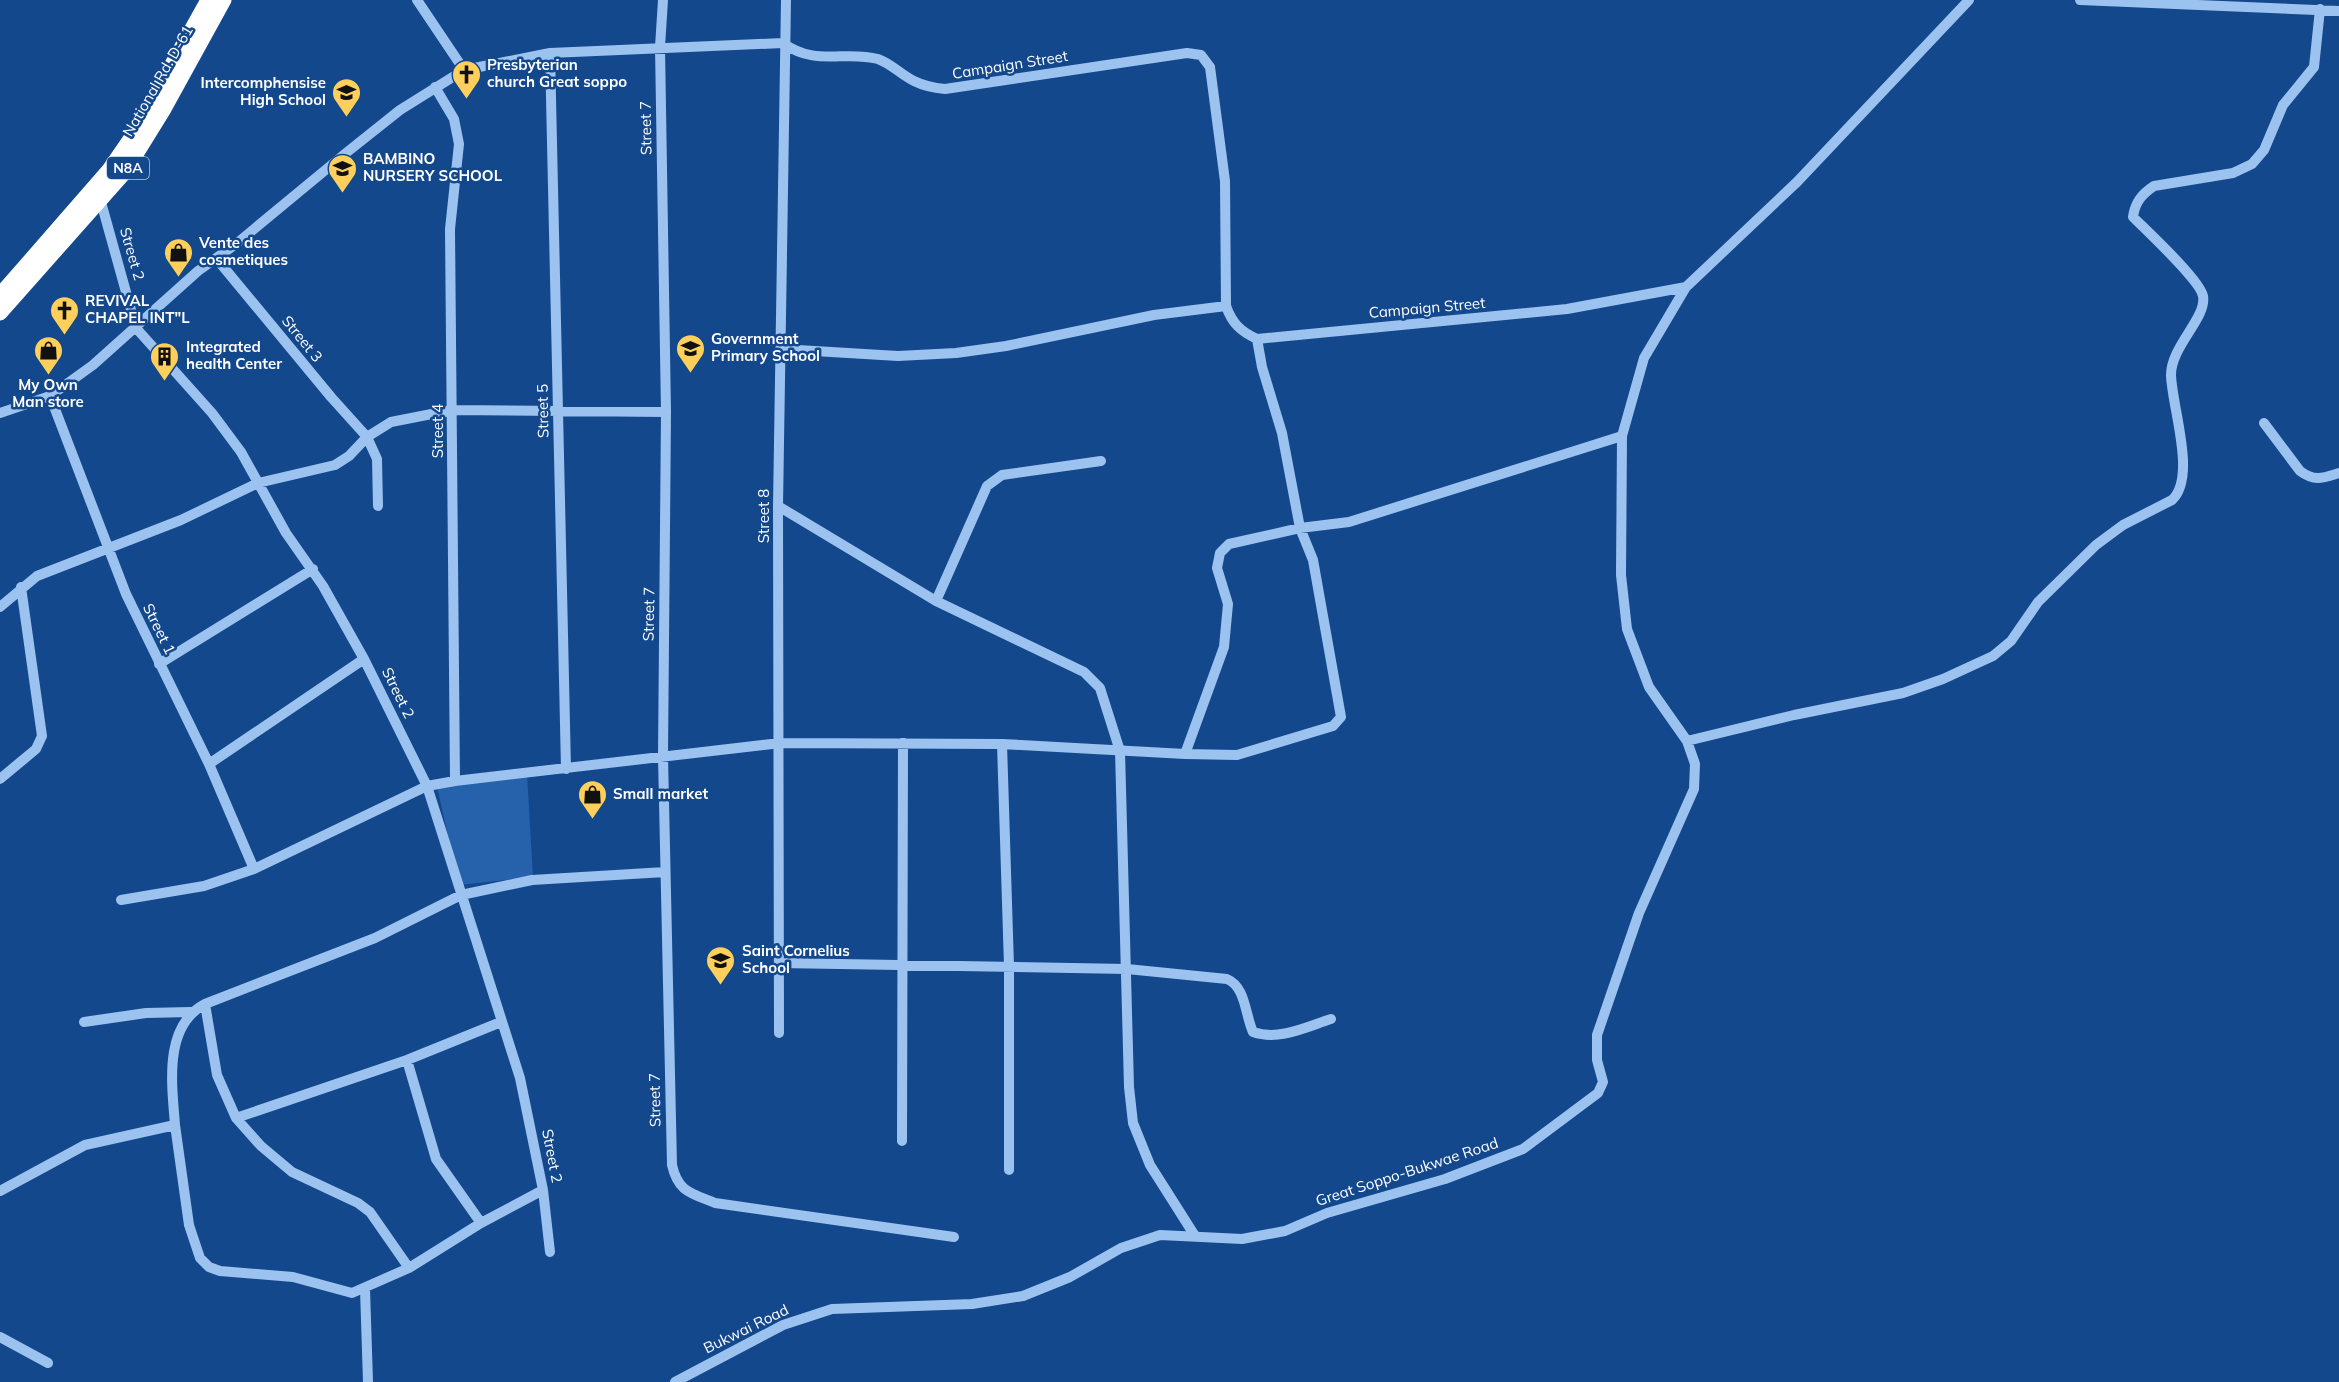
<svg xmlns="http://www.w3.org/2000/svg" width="2339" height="1382" viewBox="0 0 2339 1382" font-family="Mulish,sans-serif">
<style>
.green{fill:#2562ab}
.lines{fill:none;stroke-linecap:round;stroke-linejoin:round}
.minor{stroke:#9cc2f0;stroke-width:10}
.highway{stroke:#fff;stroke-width:15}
.labels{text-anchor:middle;stroke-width:5;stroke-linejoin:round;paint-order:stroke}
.shield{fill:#13488c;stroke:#b8c8dc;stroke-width:1.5}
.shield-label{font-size:14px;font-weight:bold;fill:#fff}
.poi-label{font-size:15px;font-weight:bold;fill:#fff;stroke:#13488c;text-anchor:start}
.street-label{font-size:15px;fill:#fff;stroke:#13488c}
</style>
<rect width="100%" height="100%" fill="#13488c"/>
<path class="green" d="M 527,774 L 533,877 L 459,885 L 436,782 Z"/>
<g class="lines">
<path class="minor" d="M 417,0 L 464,70
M 663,0 L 660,47 L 666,412 L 663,756 L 672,1165 C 678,1192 691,1193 715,1203 L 954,1237
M 2080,0 L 2339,11
M 550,53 L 566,769
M 435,87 L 454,119 L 459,144 L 450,229 L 455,781
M 101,202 L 136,328 L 212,413 L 241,452 L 286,533 L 323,586 L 364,659 L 427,786 L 520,1078 L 543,1190 L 550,1252
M 216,258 L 331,397 L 367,437 L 377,459 L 378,506
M 781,349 L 898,356 L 956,353 L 1006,346 L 1154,315 L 1226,306
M 50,396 L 126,594 L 209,764 L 254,869
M 0,413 L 50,396 L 93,365 L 198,271 L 236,244 L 346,153 L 400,110 L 464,70 L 550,53 L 783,43 C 816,67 844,50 878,59 C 892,64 901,75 914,81 C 924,86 934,88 945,89 L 1187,53 L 1201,55 L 1210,67 L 1225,181 L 1226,306 C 1232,323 1240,331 1257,339 L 1567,309 L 1686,287
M 2264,423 L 2300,471 C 2315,482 2323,478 2339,473
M 778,506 L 936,601 L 1084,672 L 1100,688 L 1120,751 L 1129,1087 L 1133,1123 L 1150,1165 L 1195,1236
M 936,601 L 987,486 L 1002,475 L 1101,461
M 0,607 L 37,576 L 181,520 L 258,483 L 335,465 L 349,456 L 367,437 L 391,422 L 452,410 L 666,412
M 159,664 L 313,569
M 1687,741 L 1794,715 L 1903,693 L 1943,679 L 1993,656 L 2011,641 L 2038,602 L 2096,545 L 2123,525 L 2172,500 C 2197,477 2172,408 2171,375 C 2171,346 2207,318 2203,296 C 2200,280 2147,231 2133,217 C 2135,202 2142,194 2154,186 L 2233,173 L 2252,164 L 2264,150 L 2283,105 L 2314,67 L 2320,9
M 1002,744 L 1009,966 L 1009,1170
M 1185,754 L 1237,755 L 1333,726 L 1341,717 L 1313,560 L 1300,528 L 1282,433 L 1262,367 L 1257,339
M 209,764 L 364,659
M 0,779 L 36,749 L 42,736 L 21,587
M 121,900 L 204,886 L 254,869 L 427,786 L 455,781 L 780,743 L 1002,744 L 1185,754 L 1224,647 L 1228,604 L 1217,568 L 1220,553 L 1229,544 L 1300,528 L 1349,522 L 1622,436
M 779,963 L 1127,969 L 1227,979 C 1246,987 1245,1015 1253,1032 C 1279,1041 1306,1027 1331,1019
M 205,1004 L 217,1075 L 236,1118 L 407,1060 L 501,1022
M 84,1022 L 146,1013 L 191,1012
M 779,1033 L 778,506 L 786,0
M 236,1118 L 261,1146 L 292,1172 L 358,1203 L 370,1212 L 409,1268
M 175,1125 L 189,1225 L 200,1258 L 209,1267 L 220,1271 L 293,1277 L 352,1293 L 409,1268 L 481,1223 L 436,1159 L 407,1060
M 902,1141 L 903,743
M 0,1191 L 85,1145 L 175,1125 C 172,1085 163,1026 205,1004 L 375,938 L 461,895 L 532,880 L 665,872
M 481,1223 L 543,1190
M 365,1289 L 368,1382
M 0,1337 L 48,1363
M 675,1382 L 783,1325 L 832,1309 L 972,1304 L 1023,1296 L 1070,1277 L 1121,1248 L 1160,1235 L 1242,1239 L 1285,1231 L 1327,1213 L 1445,1179 L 1523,1149 L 1598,1093 L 1603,1082 L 1597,1060 L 1597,1035 L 1639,913 L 1694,789 L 1695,764 L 1687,741 L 1649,687 L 1627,629 L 1621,575 L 1622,436 L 1644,358 L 1686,287 L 1797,182 L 1969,0"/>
<path class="highway" d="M 0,295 L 109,170 L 131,138 L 208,0
M 0,313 L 125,172 L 164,109 L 224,0"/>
</g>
<defs>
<symbol id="church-pin" viewBox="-11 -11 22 30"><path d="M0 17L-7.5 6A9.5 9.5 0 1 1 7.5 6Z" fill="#ffcf5b" stroke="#13488c"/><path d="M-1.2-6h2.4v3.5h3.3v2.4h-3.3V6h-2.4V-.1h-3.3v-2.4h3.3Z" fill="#111"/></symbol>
<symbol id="school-pin" viewBox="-11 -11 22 30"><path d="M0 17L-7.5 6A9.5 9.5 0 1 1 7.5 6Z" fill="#ffcf5b" stroke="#13488c"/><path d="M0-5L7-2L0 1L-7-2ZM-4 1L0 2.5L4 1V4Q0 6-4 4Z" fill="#111"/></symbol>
<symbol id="shop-pin" viewBox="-11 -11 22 30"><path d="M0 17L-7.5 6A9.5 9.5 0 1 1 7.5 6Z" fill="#ffcf5b" stroke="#13488c"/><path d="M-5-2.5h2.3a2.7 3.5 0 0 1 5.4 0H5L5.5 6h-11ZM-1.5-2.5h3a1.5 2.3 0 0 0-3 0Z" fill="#111"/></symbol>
<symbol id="building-pin" viewBox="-11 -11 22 30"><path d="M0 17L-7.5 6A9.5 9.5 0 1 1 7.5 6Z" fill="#ffcf5b" stroke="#13488c"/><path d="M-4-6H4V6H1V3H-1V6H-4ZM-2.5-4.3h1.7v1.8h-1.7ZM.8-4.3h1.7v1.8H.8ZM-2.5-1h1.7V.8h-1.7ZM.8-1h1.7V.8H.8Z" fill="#111"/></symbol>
</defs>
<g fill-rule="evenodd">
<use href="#church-pin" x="450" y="58" width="33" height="45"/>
<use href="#school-pin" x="330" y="76" width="33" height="45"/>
<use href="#school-pin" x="326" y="152" width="33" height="45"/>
<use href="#shop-pin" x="162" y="236" width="33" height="45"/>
<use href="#church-pin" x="48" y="294" width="33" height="45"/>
<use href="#school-pin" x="674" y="332" width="33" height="45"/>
<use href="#shop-pin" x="32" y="334" width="33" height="45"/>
<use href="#building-pin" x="148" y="340" width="33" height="45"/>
<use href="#shop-pin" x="576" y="778" width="33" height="45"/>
<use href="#school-pin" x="704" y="944" width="33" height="45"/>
</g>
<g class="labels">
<rect class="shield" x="107" y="157" width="42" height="22" rx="4.5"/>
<g class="shield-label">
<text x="128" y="173">N8A</text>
</g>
<g class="poi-label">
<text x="487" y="70">Presbyterian<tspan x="487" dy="17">church Great soppo</tspan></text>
<text x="326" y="88" text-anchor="end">Intercomphensise<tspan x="326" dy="17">High School</tspan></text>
<text x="363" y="164">BAMBINO<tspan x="363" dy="17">NURSERY SCHOOL</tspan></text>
<text x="199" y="248">Vente des<tspan x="199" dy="17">cosmetiques</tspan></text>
<text x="85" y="306">REVIVAL<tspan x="85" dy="17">CHAPEL INT"L</tspan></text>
<text x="711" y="344">Government<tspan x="711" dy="17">Primary School</tspan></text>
<text x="186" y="352">Integrated<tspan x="186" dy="17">health Center</tspan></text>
<text x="48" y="390" text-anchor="middle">My Own<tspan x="48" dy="17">Man store</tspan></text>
<text x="613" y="799">Small market</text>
<text x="742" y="956">Saint Cornelius<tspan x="742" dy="17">School</tspan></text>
</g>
<g class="street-label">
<text transform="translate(1010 65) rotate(-9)" y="5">Campaign Street</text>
<text transform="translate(158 81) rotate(-60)" y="5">National Rd. D-61</text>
<text transform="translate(646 128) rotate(-91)" y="5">Street 7</text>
<text transform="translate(132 254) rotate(74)" y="5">Street 2</text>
<text transform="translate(1427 308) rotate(-5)" y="5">Campaign Street</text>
<text transform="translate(302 339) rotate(51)" y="5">Street 3</text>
<text transform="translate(543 411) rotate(-91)" y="5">Street 5</text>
<text transform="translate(438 431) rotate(-90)" y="5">Street 4</text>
<text transform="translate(764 516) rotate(-90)" y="5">Street 8</text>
<text transform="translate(649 614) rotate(-89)" y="5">Street 7</text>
<text transform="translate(159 629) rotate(64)" y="5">Street 1</text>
<text transform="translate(398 693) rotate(64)" y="5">Street 2</text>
<text transform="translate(655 1100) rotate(-91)" y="5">Street 7</text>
<text transform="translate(552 1156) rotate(79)" y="5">Street 2</text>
<text transform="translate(1407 1172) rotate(-18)" y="5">Great Soppo-Bukwae Road</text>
<text transform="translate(746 1329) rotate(-26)" y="5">Bukwai Road</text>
</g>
</g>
</svg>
